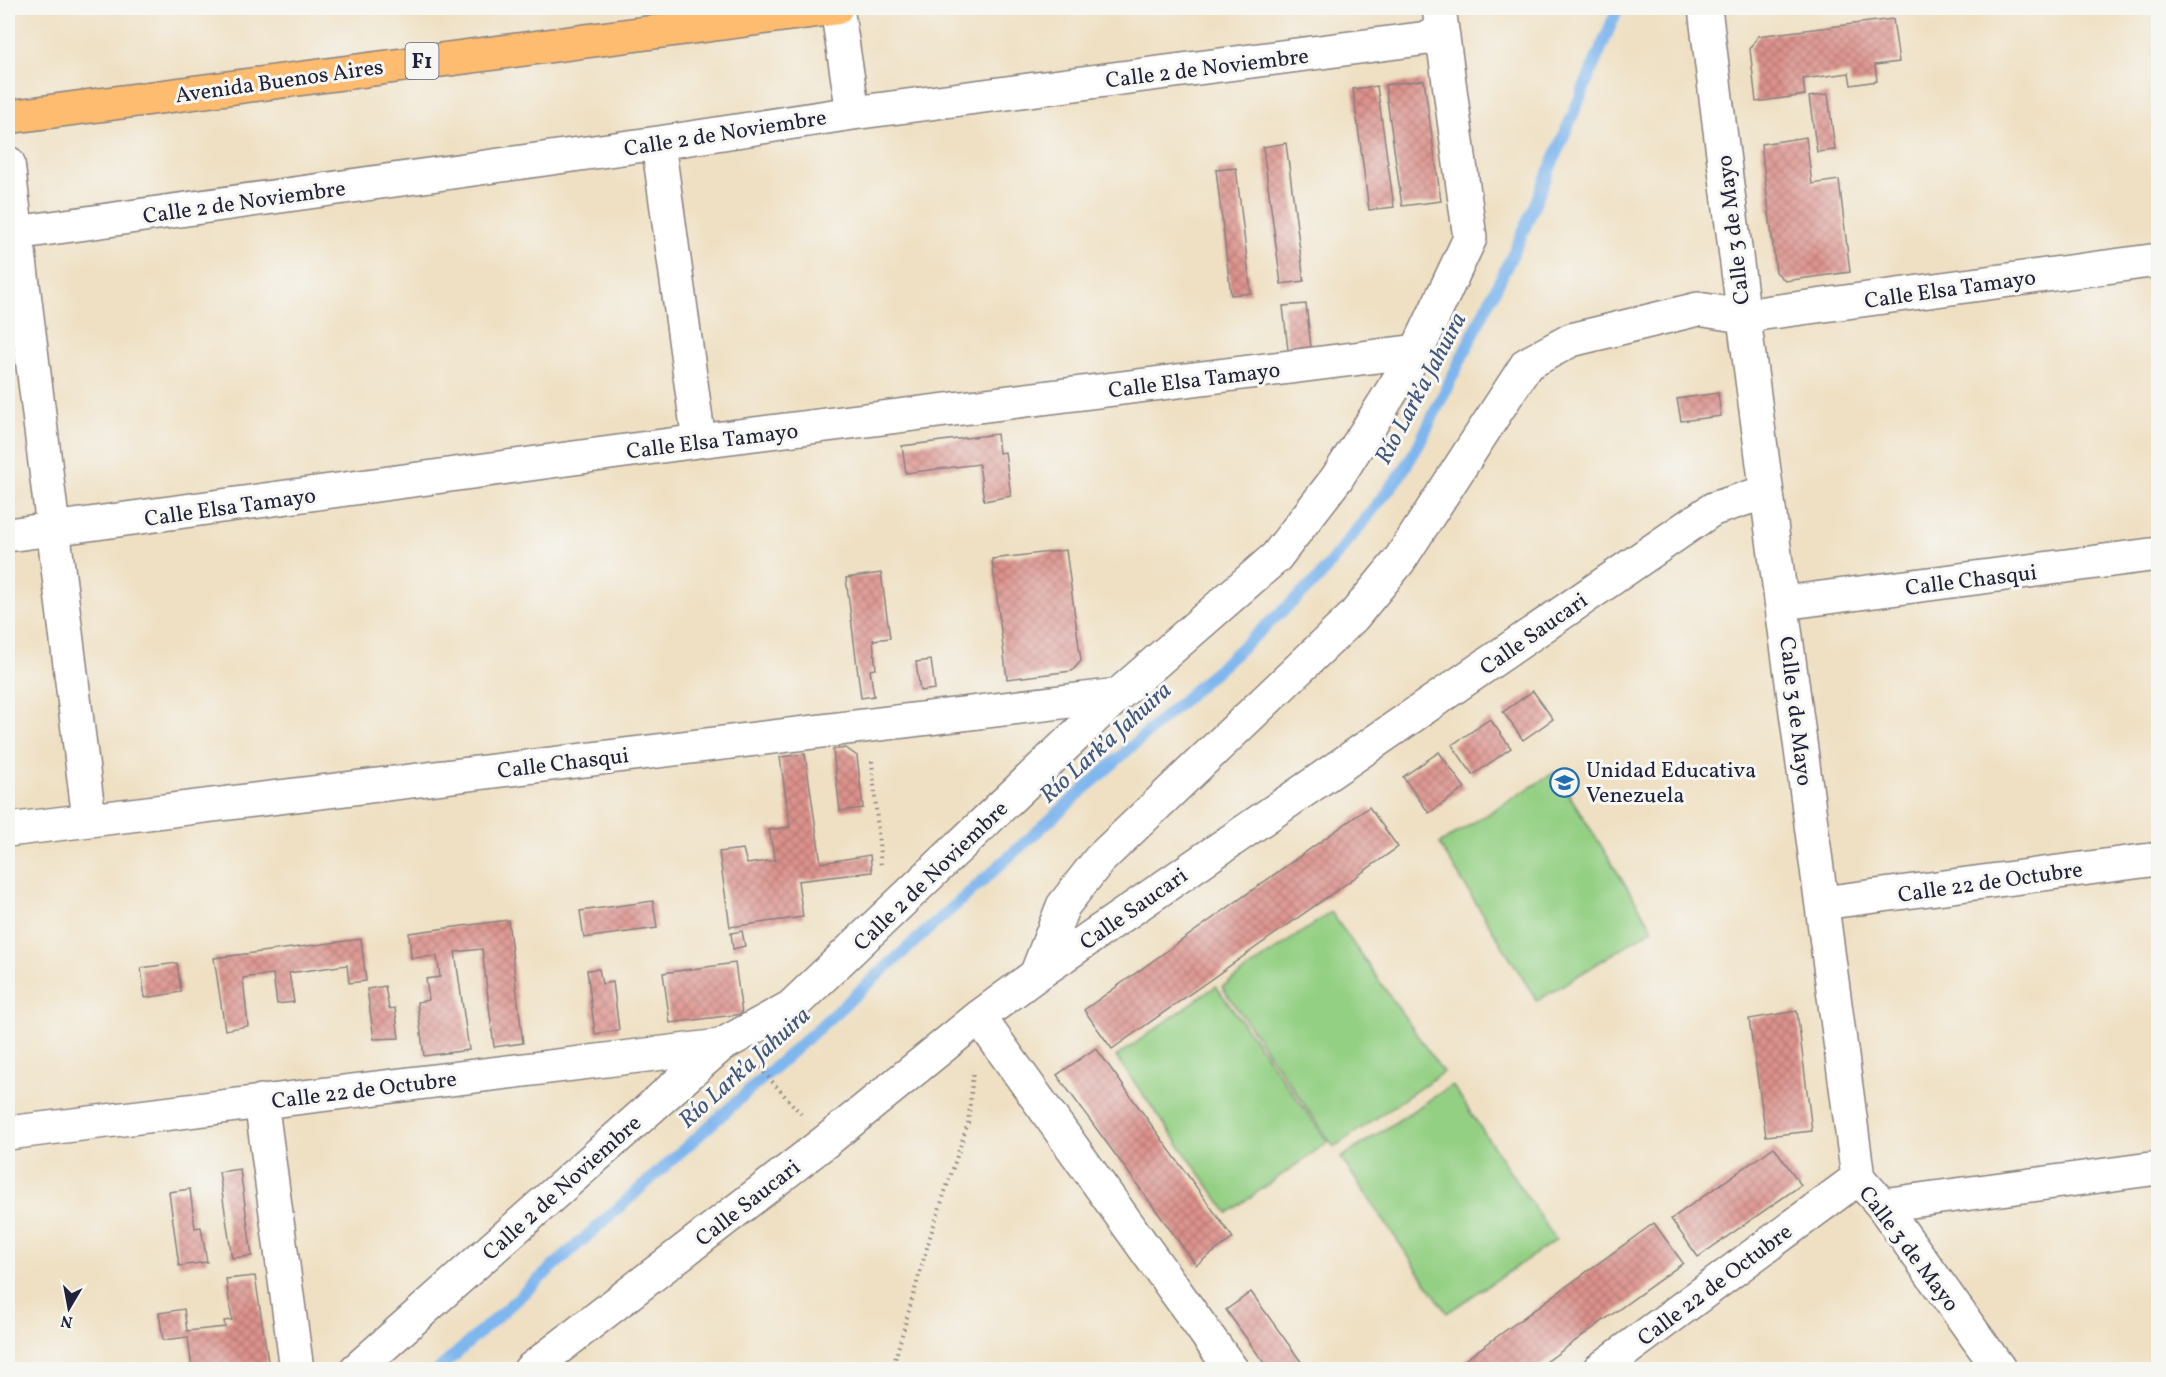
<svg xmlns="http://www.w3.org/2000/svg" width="2166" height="1377" viewBox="0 0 2166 1377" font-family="Vollkorn,serif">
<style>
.grass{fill:#94d084;stroke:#5b7960;stroke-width:1.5}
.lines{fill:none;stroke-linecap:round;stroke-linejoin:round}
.stream{stroke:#7eb6ee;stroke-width:12}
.building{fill:url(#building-cross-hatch)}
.street-casing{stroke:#88817f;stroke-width:36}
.highway-casing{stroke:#88817f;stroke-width:36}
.path{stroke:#88817f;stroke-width:4;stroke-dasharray:1.5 4.5;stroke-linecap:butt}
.street{stroke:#fff;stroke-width:33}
.highway{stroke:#fdbc70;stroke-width:33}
.labels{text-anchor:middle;stroke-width:6;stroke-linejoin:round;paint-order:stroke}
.shield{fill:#f6f6f2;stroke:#626272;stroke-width:1.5}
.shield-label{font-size:21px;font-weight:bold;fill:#22223b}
.street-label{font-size:22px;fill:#22223b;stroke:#f6f6f2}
.poi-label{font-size:22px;fill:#22223b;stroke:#f6f6f2;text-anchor:start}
.water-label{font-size:24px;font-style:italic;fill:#42567a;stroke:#f6f6f2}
</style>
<defs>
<pattern id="building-cross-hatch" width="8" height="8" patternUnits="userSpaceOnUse" patternTransform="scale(1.5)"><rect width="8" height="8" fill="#dd928c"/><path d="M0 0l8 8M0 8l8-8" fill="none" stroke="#b37774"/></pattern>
</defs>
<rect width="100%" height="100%" fill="#f6f6f2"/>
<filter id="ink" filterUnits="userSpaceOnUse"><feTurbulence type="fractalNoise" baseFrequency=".0167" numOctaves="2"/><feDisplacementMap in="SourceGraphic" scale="12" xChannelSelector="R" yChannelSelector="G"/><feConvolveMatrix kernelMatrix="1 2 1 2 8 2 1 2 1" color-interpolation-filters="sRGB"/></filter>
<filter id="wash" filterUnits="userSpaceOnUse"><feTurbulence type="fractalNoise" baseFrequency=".008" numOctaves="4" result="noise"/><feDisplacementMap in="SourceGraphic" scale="24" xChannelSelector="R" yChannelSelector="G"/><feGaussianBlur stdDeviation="1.35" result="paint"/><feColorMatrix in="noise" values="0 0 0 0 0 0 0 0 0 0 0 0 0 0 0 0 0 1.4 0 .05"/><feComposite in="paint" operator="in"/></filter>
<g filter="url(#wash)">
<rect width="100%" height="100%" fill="#efe0c3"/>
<path class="grass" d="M 1555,772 L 1653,929 L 1537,1001 L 1439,844 Z
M 1331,912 L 1443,1072 L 1334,1147 L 1222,987 Z
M 1216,986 L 1328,1142 L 1228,1213 L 1116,1057 Z
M 1452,1085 L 1556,1240 L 1447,1313 L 1341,1158 Z"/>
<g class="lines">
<path class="stream" d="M 438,1370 L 1317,580 L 1401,474 L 1418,446 L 1520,239 L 1618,8"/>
</g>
<g id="blocks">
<path class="building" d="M 1893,19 L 1899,62 L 1875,65 L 1877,81 L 1851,85 L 1849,73 L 1803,79 L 1805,95 L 1756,102 L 1750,49 L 1758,36 Z
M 1424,80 L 1441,201 L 1402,206 L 1385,85 Z
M 1377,86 L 1394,207 L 1369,210 L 1353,89 Z
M 1828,94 L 1835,150 L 1817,152 L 1809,97 Z
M 1806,137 L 1812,184 L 1839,180 L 1850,272 L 1785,281 L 1776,272 L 1761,144 Z
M 1286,143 L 1304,281 L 1281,284 L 1263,147 Z
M 1236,168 L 1251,293 L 1231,295 L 1216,170 Z
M 1306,304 L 1311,347 L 1288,350 L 1283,306 Z
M 1718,393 L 1721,416 L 1681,421 L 1677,399 Z
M 997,434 L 999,453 L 1005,452 L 1011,496 L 984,501 L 979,464 L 906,473 L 902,446 Z
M 1066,550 L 1081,661 L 1072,671 L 1007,679 L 992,559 Z
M 881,573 L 890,638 L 873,640 L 876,669 L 870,670 L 874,696 L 861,698 L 846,578 Z
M 931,660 L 935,689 L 920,691 L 916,662 Z
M 1533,691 L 1553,719 L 1523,740 L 1503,712 Z
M 1490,719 L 1511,748 L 1473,775 L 1452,745 Z
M 846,748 L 857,756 L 863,808 L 840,811 L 833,750 Z
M 1439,752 L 1465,788 L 1429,813 L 1403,777 Z
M 805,754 L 821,863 L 870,855 L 872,872 L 798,881 L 803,917 L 730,927 L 719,852 L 743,849 L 747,864 L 775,860 L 769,830 L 790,827 L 780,757 Z
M 1369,807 L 1398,847 L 1112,1049 L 1084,1010 Z
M 653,901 L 657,928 L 584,938 L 580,911 Z
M 508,920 L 523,1043 L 494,1047 L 482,949 L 455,952 L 469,1050 L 424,1056 L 417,1002 L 429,1000 L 426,979 L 440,977 L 437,956 L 411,958 L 409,933 Z
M 742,931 L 745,946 L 733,949 L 731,933 Z
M 361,939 L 366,981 L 349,983 L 347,965 L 289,973 L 294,1002 L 277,1004 L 273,974 L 243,978 L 248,1026 L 225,1030 L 214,958 Z
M 177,963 L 181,992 L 145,998 L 141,968 Z
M 735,963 L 742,1014 L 670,1023 L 663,973 Z
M 599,969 L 602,984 L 613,982 L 619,1030 L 595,1034 L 587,970 Z
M 385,986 L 389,1009 L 395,1008 L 399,1038 L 374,1039 L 367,989 Z
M 1797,1011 L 1812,1131 L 1766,1136 L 1749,1019 Z
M 1096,1048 L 1233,1238 L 1196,1265 L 1057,1075 Z
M 1774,1147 L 1801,1185 L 1698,1257 L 1671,1219 Z
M 240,1169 L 252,1256 L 232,1258 L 219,1172 Z
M 190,1189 L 195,1228 L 201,1227 L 207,1262 L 179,1266 L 169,1192 Z
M 1654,1223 L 1683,1263 L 1535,1370 L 1451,1370 Z
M 255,1276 L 268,1361 L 262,1370 L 192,1370 L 188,1337 L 163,1340 L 159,1313 L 184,1309 L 187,1331 L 225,1327 L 224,1321 L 232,1320 L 226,1279 Z
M 1251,1292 L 1307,1370 L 1269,1370 L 1226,1310 Z"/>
</g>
</g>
<g filter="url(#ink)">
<use href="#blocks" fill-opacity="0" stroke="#88817f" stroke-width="1.5"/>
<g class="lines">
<defs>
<path id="street" d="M 837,8 L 853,113
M 1705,8 C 1752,398 1807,787 1858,1178 L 1882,1205 L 2000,1370
M 658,143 L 699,441
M 8,163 L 89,819
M 8,234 L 658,143 L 853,113 L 1443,36
M 8,535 L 699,441 L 1417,351
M 1783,603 L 2158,554
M 8,830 L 1118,695
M 1822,903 L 2158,859
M 1036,975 L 1063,906 L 1099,860 L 1353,617 L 1399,561 L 1527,364 L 1571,340 L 1698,309 L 1742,316 L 2158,260
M 979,1017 L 1232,1370
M 261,1101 L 297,1370
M 8,1133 L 720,1046
M 1882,1205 L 2158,1168
M 356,1370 L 720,1046 L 791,1007 L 1118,695 L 1276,557 L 1337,478 L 1417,351 L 1470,238 L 1439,8
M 530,1370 L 825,1142 L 979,1017 L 1036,975 L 1713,509 L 1766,492
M 1599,1370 L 1858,1178"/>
<path id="highway" d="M 8,117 L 836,8"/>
</defs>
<use href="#street" class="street-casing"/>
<use href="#highway" class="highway-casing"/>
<path class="path" d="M 872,761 L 881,867
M 760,1068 L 801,1114
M 892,1370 L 930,1237 L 968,1123 L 973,1074"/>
<use href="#street" class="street"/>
<use href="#highway" class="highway"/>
</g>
</g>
<defs>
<symbol id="school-ring" viewBox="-11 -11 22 22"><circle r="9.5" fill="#f6f6f2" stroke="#1f6fb2" stroke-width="1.5"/><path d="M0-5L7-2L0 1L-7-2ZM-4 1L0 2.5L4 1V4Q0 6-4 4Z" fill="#1f6fb2"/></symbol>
</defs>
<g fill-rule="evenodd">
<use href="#school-ring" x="1548" y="766" width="33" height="33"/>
</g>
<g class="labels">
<rect class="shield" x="405.5" y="43" width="33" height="36" rx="4.5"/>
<g class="shield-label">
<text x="422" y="68">F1</text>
</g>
<g class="street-label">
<text transform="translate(1207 67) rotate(-7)" y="8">Calle 2 de Noviembre</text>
<text transform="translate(279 80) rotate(-8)" y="8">Avenida Buenos Aires</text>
<text transform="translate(725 132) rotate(-9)" y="8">Calle 2 de Noviembre</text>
<text transform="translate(244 201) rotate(-8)" y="8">Calle 2 de Noviembre</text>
<text transform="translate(1732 230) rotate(-97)" y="8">Calle 3 de Mayo</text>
<text transform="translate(1950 288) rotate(-8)" y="8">Calle Elsa Tamayo</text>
<text transform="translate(1194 379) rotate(-7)" y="8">Calle Elsa Tamayo</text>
<text transform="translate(712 440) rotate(-7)" y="8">Calle Elsa Tamayo</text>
<text transform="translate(230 506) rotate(-8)" y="8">Calle Elsa Tamayo</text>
<text transform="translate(1971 579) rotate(-7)" y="8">Calle Chasqui</text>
<text transform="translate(1533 633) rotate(-35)" y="8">Calle Saucari</text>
<text transform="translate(1797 711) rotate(83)" y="8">Calle 3 de Mayo</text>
<text transform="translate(563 762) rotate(-7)" y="8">Calle Chasqui</text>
<text transform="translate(930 875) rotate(-44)" y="8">Calle 2 de Noviembre</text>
<text transform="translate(1990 881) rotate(-8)" y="8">Calle 22 de Octubre</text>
<text transform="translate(1133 908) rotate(-35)" y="8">Calle Saucari</text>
<text transform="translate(364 1089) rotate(-7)" y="8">Calle 22 de Octubre</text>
<text transform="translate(561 1187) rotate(-42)" y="8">Calle 2 de Noviembre</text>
<text transform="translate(747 1202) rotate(-38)" y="8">Calle Saucari</text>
<text transform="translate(1910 1248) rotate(53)" y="8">Calle 3 de Mayo</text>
<text transform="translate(1714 1284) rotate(-37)" y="8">Calle 22 de Octubre</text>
</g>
<g class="poi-label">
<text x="1586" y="777">Unidad Educativa<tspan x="1586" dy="25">Venezuela</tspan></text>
</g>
<g class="water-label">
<text transform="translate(1420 388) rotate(-62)" y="8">Río Lark’a Jahuira</text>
<text transform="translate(1105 742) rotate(-42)" y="8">Río Lark’a Jahuira</text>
<text transform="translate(744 1067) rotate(-42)" y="8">Río Lark’a Jahuira</text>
</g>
</g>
<rect width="2166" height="1377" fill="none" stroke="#f6f6f2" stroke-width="30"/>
<g transform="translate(69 1308) rotate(190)" stroke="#f6f6f2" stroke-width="4.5" paint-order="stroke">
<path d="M0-4.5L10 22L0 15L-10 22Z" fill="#22223b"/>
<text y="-9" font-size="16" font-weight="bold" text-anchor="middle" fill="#22223b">N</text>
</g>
</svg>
